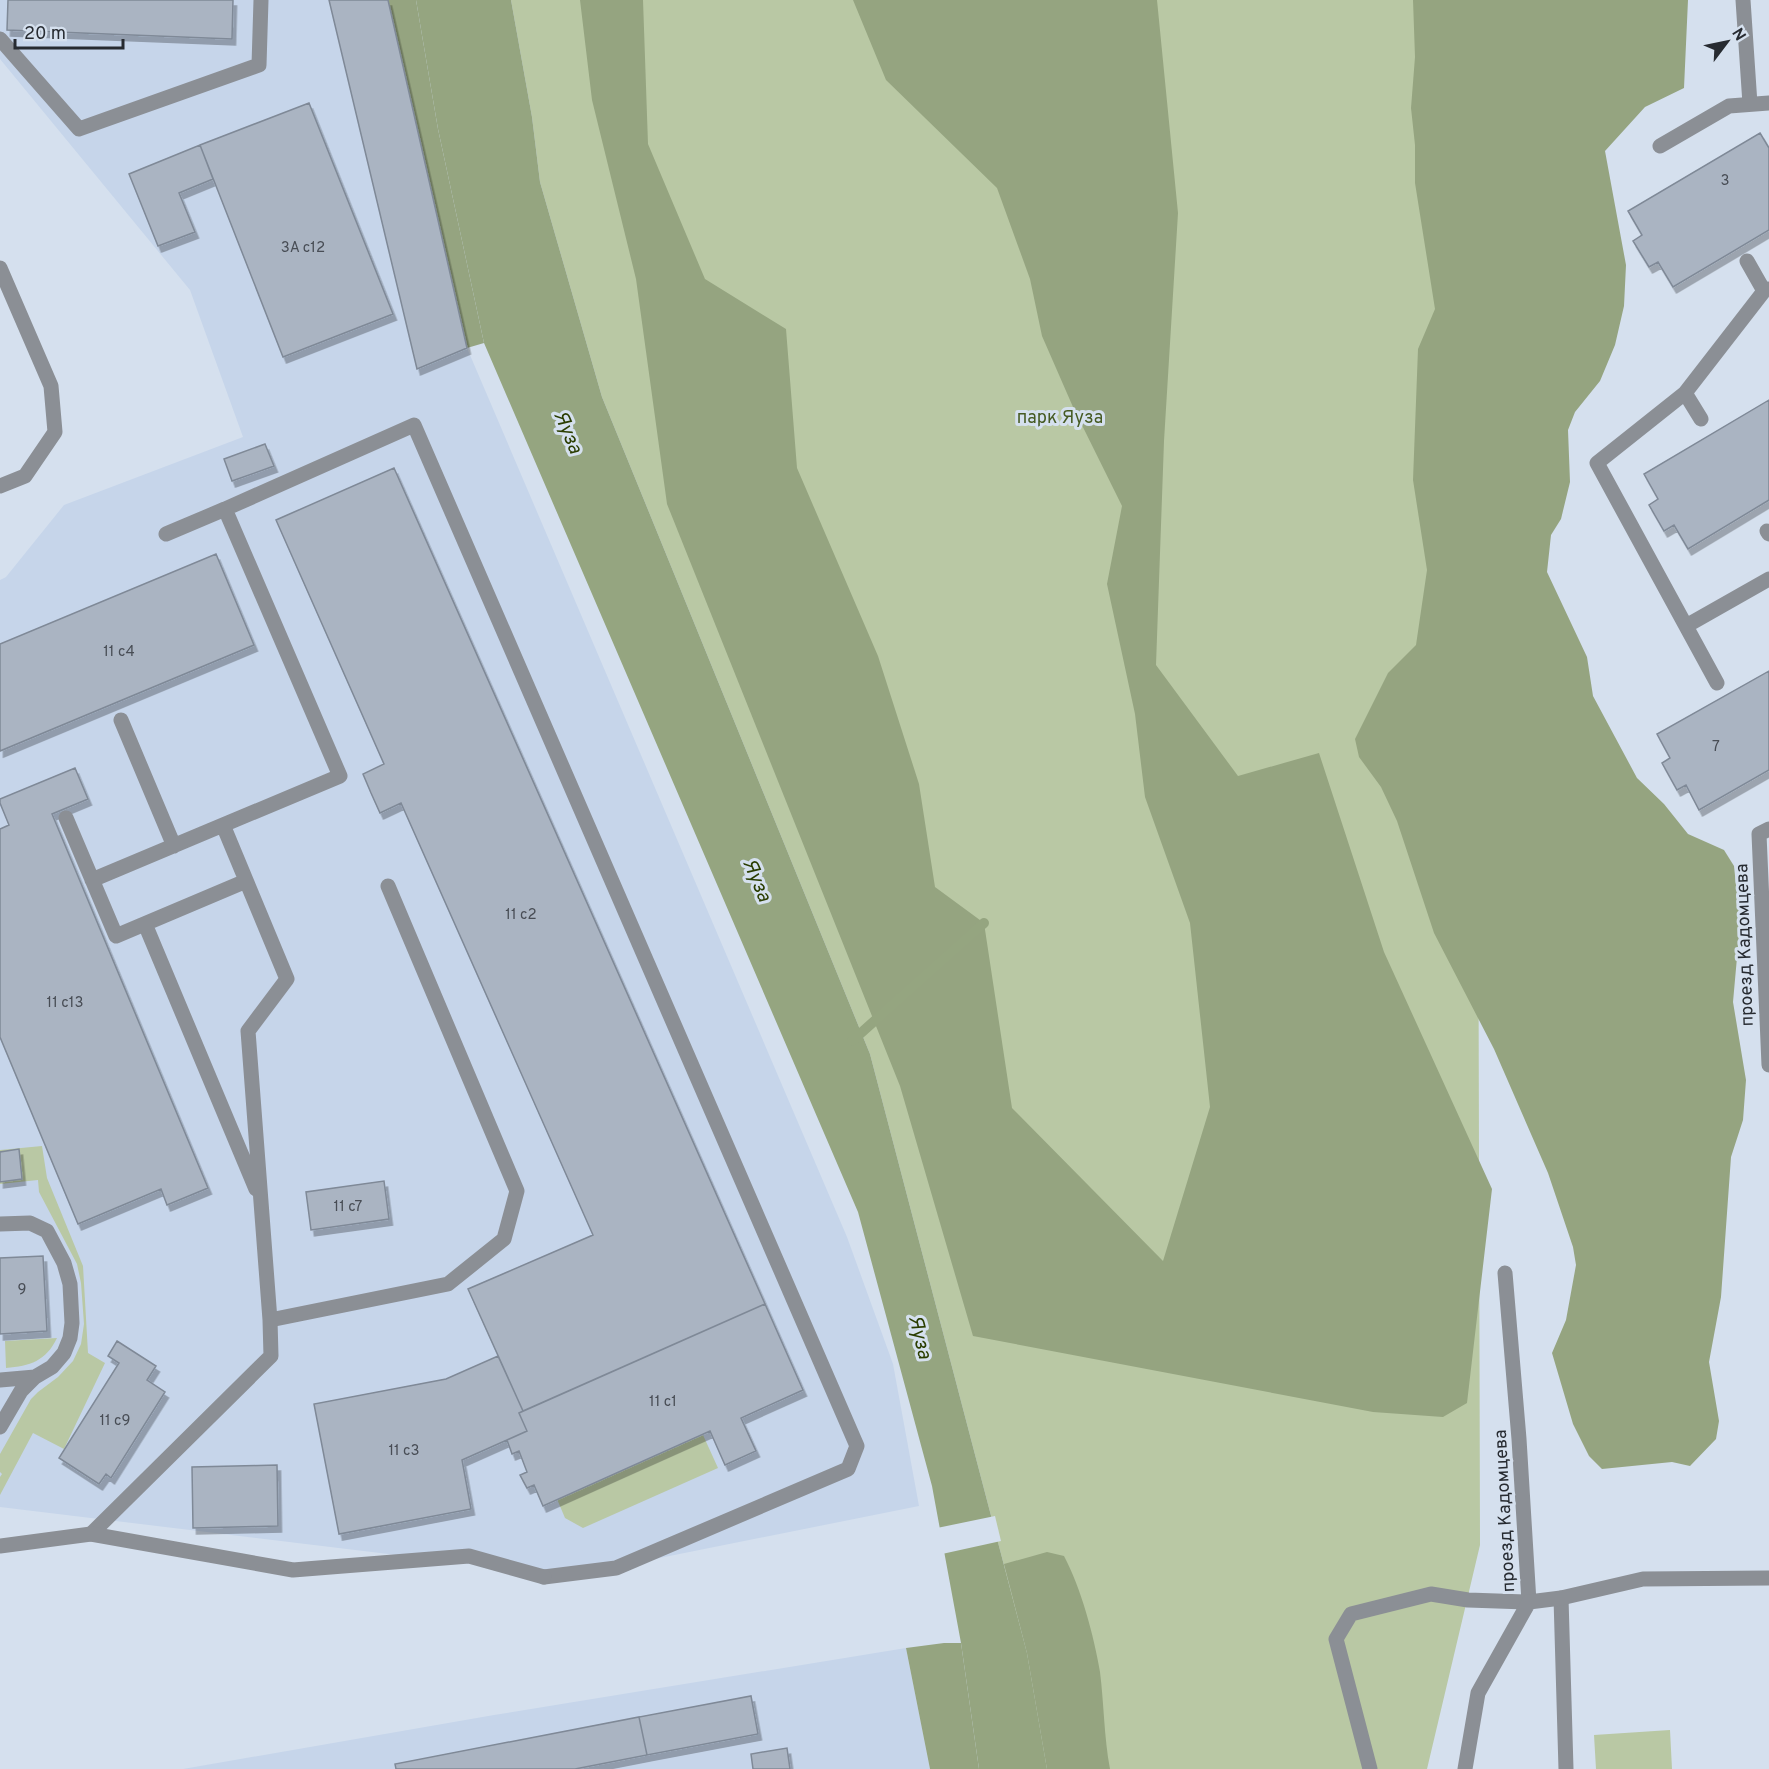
<svg xmlns="http://www.w3.org/2000/svg" width="1769" height="1769" viewBox="0 0 1769 1769" font-family="Overpass,sans-serif">
<style>
.built{fill:#c6d5ea}
.green{fill:#b9c8a4}
.forest{fill:#95a480}
.water{fill:#95a580}
.pier{fill:#d5e0ee}
.lines{fill:none;stroke-linecap:round;stroke-linejoin:round}
.stream{stroke:#95a580;stroke-width:10}
.building{fill:#aab4c2;stroke:#7f8997;stroke-width:1.5;filter:url(#shadow)}
.lane{stroke:#8b8f95;stroke-width:15}
.street{stroke:#8b8f95;stroke-width:15}
.labels{text-anchor:middle;stroke-width:6;stroke-linejoin:round;paint-order:stroke}
.number-label{font-size:15px;fill:#484d55}
.park-label{font-size:18px;fill:#465b23;stroke:#d5e0ee}
.street-label{font-size:18px;fill:#272b31;stroke:#d5e0ee}
.water-label{font-size:20px;font-style:italic;fill:#2a3d00;stroke:#d5e0ee}
</style>
<defs>
<filter id="shadow"><feDropShadow dx="3.5" dy="6" stdDeviation="0" flood-color="#0004"/></filter>
</defs>
<rect width="100%" height="100%" fill="#d5e0ee"/>
<path class="built" d="M 0,0 L 388,0 L 467,348 L 847,1237 L 893,1364 L 919,1506 L 570,1576 L 0,1507 L 0,580 L 6,577 L 64,505 L 243,437 L 190,290 L 0,59 Z
M 906,1648 L 930,1769 L 183,1769 L 494,1715 Z"/>
<path class="green" d="M 511,0 L 1476,0 L 1480,1545 L 1427,1769 L 1047,1769 L 1027,1653 L 870,1054 L 602,397 L 540,182 L 532,117 Z
M 42,1146 L 47,1178 L 83,1266 L 88,1353 L 105,1363 L 64,1449 L 33,1433 L 0,1495 L 0,1477 L 2,1474 L 0,1472 L 0,1454 L 31,1399 L 38,1392 L 58,1377 L 73,1361 L 81,1344 L 84,1324 L 81,1283 L 77,1264 L 39,1192 L 38,1180 L 0,1184 L 0,1150 Z
M 57,1338 C 46,1361 30,1366 6,1368 L 5,1341 Z
M 703,1435 L 718,1468 L 583,1528 L 565,1518 L 557,1499 Z
M 1670,1730 L 1672,1769 L 1596,1769 L 1594,1735 Z"/>
<path class="forest" d="M 388,0 L 416,0 L 438,129 L 484,343 L 467,348 Z
M 580,0 L 643,0 L 648,144 L 705,279 L 786,329 L 797,468 L 878,656 L 919,784 L 935,887 L 984,923 L 1012,1108 L 1163,1261 L 1210,1107 L 1190,923 L 1145,797 L 1135,714 L 1107,584 L 1122,506 L 1073,407 L 1042,336 L 1030,279 L 997,188 L 886,80 L 853,0 L 1157,0 L 1178,213 L 1164,441 L 1156,665 L 1238,776 L 1319,753 L 1384,952 L 1492,1189 L 1467,1403 L 1443,1417 L 1373,1412 L 973,1336 L 900,1086 L 667,504 L 636,279 L 592,100 Z
M 1413,0 L 1688,0 L 1684,88 L 1645,107 L 1605,151 L 1626,265 L 1624,306 L 1615,345 L 1600,381 L 1575,412 L 1568,430 L 1570,482 L 1561,519 L 1551,535 L 1547,572 L 1587,657 L 1593,696 L 1637,778 L 1664,804 L 1688,834 L 1724,850 L 1734,866 L 1740,924 L 1733,1002 L 1746,1080 L 1743,1120 L 1731,1157 L 1721,1297 L 1709,1362 L 1719,1421 L 1716,1439 L 1690,1466 L 1672,1462 L 1602,1469 L 1589,1456 L 1573,1424 L 1552,1353 L 1566,1320 L 1576,1265 L 1573,1247 L 1548,1173 L 1494,1049 L 1434,933 L 1397,821 L 1381,787 L 1359,757 L 1355,739 L 1388,673 L 1416,645 L 1427,570 L 1413,480 L 1418,349 L 1435,309 L 1415,183 L 1415,145 L 1411,108 L 1415,57 Z
M 1047,1552 L 1064,1556 C 1081,1588 1094,1636 1100,1672 C 1104,1704 1104,1737 1110,1769 L 1047,1769 L 1027,1653 L 1004,1564 Z
M 944,1643 L 961,1643 L 979,1769 L 930,1769 L 906,1648 Z"/>
<path class="water" d="M 416,0 L 511,0 L 532,117 L 540,182 L 602,397 L 870,1054 L 1027,1653 L 1047,1769 L 979,1769 L 961,1643 L 932,1486 L 858,1212 L 484,343 L 438,129 Z"/>
<path class="pier" d="M 995,1516 L 1001,1541 L 942,1554 L 937,1528 Z"/>
<g class="lines">
<path class="stream" d="M 852,1041 L 984,923"/>
</g>
<path class="building" d="M 8,0 L 233,0 L 232,39 L 7,30 Z
M 329,0 L 388,0 L 467,348 L 417,369 Z
M 309,103 L 393,314 L 283,357 L 200,145 Z
M 1760,133 L 1769,148 L 1769,230 L 1673,287 L 1658,262 L 1649,267 L 1633,241 L 1642,235 L 1628,211 Z
M 200,145 L 213,179 L 179,193 L 195,232 L 158,246 L 129,174 Z
M 1769,400 L 1769,500 L 1688,549 L 1674,525 L 1664,531 L 1649,505 L 1658,499 L 1644,474 Z
M 265,444 L 274,466 L 232,481 L 224,459 Z
M 394,468 L 765,1304 L 523,1411 L 468,1289 L 593,1235 L 401,803 L 380,813 L 371,793 L 363,774 L 384,764 L 276,520 Z
M 216,554 L 254,645 L 0,751 L 0,644 Z
M 1769,671 L 1769,770 L 1699,810 L 1686,785 L 1677,790 L 1662,763 L 1670,758 L 1657,734 Z
M 75,768 L 88,799 L 52,814 L 208,1188 L 167,1205 L 161,1189 L 78,1224 L 0,1037 L 0,829 L 9,825 L 0,803 L 0,799 Z
M 19,1149 L 22,1179 L 0,1182 L 0,1152 Z
M 384,1181 L 389,1219 L 311,1230 L 306,1192 Z
M 43,1256 L 47,1331 L 0,1334 L 0,1258 Z
M 765,1304 L 803,1390 L 741,1418 L 756,1451 L 725,1465 L 710,1431 L 543,1506 L 534,1485 L 527,1488 L 520,1475 L 527,1472 L 519,1451 L 512,1454 L 507,1440 L 527,1431 L 519,1413 Z
M 117,1341 L 156,1366 L 147,1380 L 165,1392 L 111,1478 L 106,1474 L 99,1484 L 59,1458 L 119,1363 L 108,1356 Z
M 498,1356 L 523,1411 L 519,1413 L 527,1431 L 462,1460 L 471,1509 L 339,1534 L 314,1404 L 446,1379 Z
M 277,1465 L 278,1526 L 193,1528 L 192,1467 Z
M 751,1696 L 758,1734 L 647,1755 L 639,1717 Z
M 639,1717 L 647,1755 L 575,1769 L 396,1769 L 395,1764 Z
M 787,1748 L 790,1769 L 753,1769 L 751,1754 Z"/>
<g class="lines">
<path class="lane" d="M 1743,0 L 1750,104
M 0,39 L 79,129 L 259,65 L 261,0
M 1660,146 L 1729,106 L 1769,103
M 1747,261 L 1764,291
M 0,268 L 51,386 L 55,432 L 25,476 L 0,486
M 1685,393 L 1701,419
M 1767,531 L 1769,534
M 166,534 L 225,509
M 1686,626 L 1769,579
M 1717,683 L 1597,463 L 1685,393 L 1764,291 L 1769,289
M 121,720 L 174,846
M 66,818 L 116,936 L 246,881
M 1769,829 L 1759,834 L 1769,1065
M 92,880 L 340,776 L 225,509 L 414,425 L 857,1446 L 848,1469 L 616,1568 L 544,1577
M 145,924 L 256,1189
M 0,1224 L 30,1223 L 47,1231 L 64,1263 L 70,1284 L 72,1323 L 70,1338 L 64,1353 L 52,1367 L 35,1377 L 21,1391 L 0,1427
M 270,1320 L 448,1284 L 504,1239 L 517,1191 L 388,886
M 0,1380 L 35,1377
M 91,1534 L 271,1356 L 270,1320 L 248,1031 L 287,979 L 223,825
M 1561,1598 L 1566,1769
M 1370,1769 L 1336,1639 L 1351,1614 L 1431,1594 L 1468,1600 L 1529,1602 L 1519,1439 L 1505,1273"/>
<path class="street" d="M 0,1546 L 91,1534 L 293,1570 L 469,1556 L 544,1577
M 1465,1769 L 1478,1693 L 1529,1602 L 1561,1598 L 1643,1579 L 1769,1578"/>
</g>
<g class="labels">
<g class="number-label">
<text x="1725" y="185">3</text>
<text x="303" y="252">3А с12</text>
<text x="119" y="656">11 с4</text>
<text x="1716" y="751">7</text>
<text x="521" y="919">11 с2</text>
<text x="65" y="1007">11 с13</text>
<text x="348" y="1211">11 с7</text>
<text x="22" y="1294">9</text>
<text x="663" y="1406">11 с1</text>
<text x="115" y="1425">11 с9</text>
<text x="404" y="1455">11 с3</text>
</g>
<g class="park-label">
<text x="1060" y="423">парк Яуза</text>
</g>
<g class="street-label">
<text transform="translate(1744 945) rotate(-92)" y="6">проезд Кадомцева</text>
<text transform="translate(1504 1511) rotate(-93)" y="6">проезд Кадомцева</text>
</g>
<g class="water-label">
<text transform="translate(569 432) rotate(67)" y="7">Яуза</text>
<text transform="translate(758 880) rotate(67)" y="7">Яуза</text>
<text transform="translate(921 1337) rotate(76)" y="7">Яуза</text>
</g>
</g>
<g transform="translate(1727 42) rotate(58)" stroke="#d5e0ee" stroke-width="4.5" paint-order="stroke">
<path d="M0-4.5L10 22L0 15L-10 22Z" fill="#272b31"/>
<text y="-9" font-size="16" font-weight="bold" text-anchor="middle" fill="#272b31">N</text>
</g>
<path d="M15 39v9h108v-9" fill="none" stroke="#272b31" stroke-width="3"/>
<text x="24" y="39" font-size="18" fill="#272b31" stroke="#d5e0ee" stroke-width="4.5" paint-order="stroke">20 m</text>
</svg>
